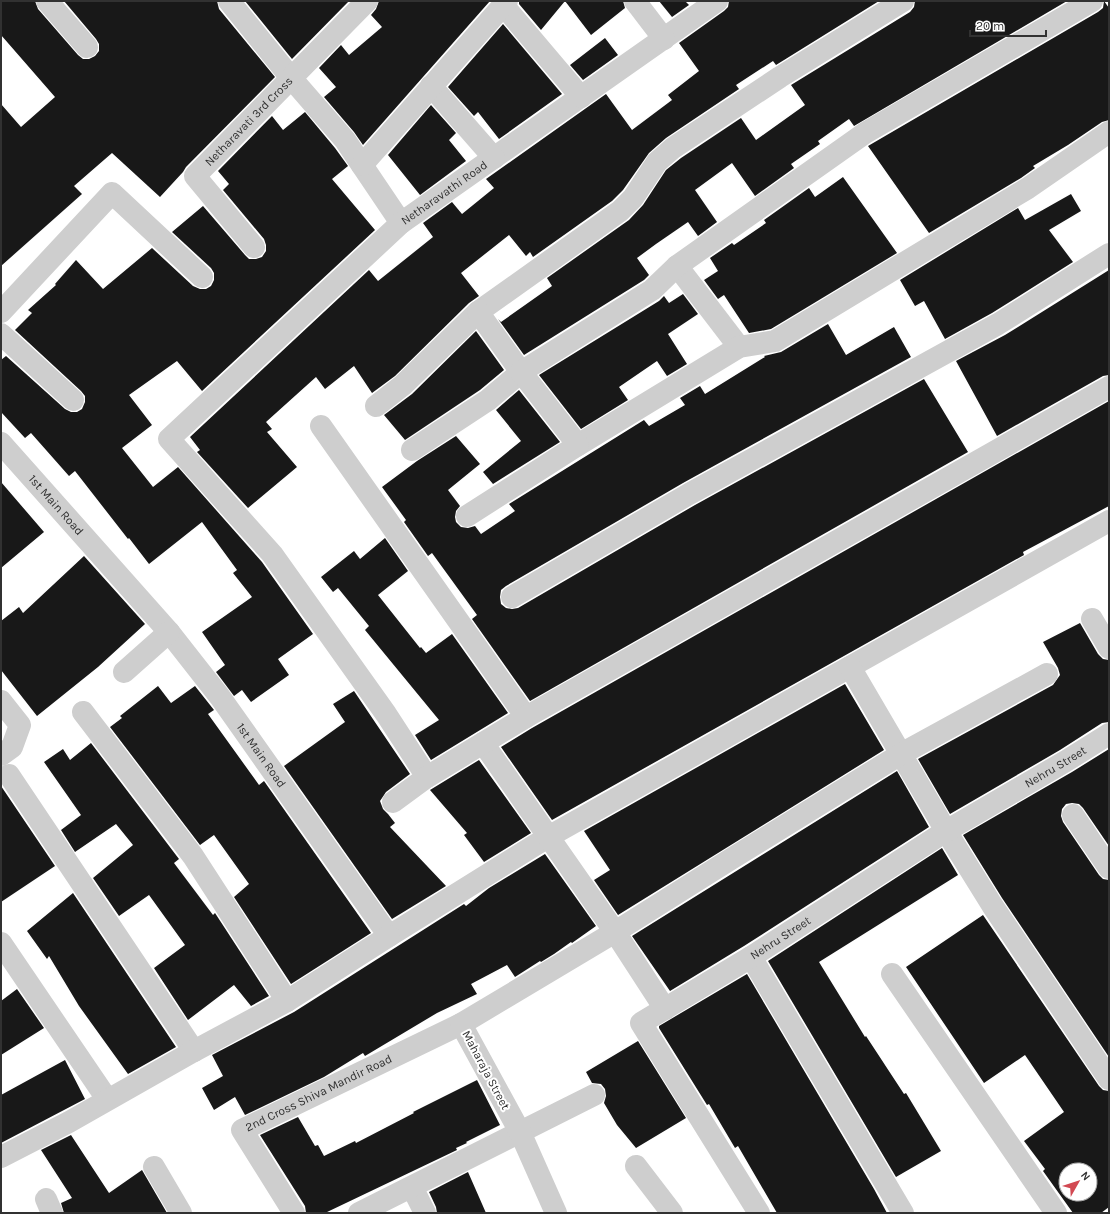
<svg xmlns="http://www.w3.org/2000/svg" width="1110" height="1214" viewBox="0 0 1110 1214" font-family="Karla,sans-serif">
<style>
.building{fill:#181818;fill-rule:evenodd}
.lines{fill:none;stroke-linecap:round;stroke-linejoin:round}
.minor{stroke:#cecece;stroke-width:22}
.labels{text-anchor:middle;stroke-width:4;stroke-linejoin:round;paint-order:stroke}
.street-label{font-size:12px;fill:#313131;stroke:#fff}
</style>
<rect width="100%" height="100%" fill="#fff"/>
<path class="building" d="M 1,1 L 35,1 L 38,9 L 78,55 L 83,59 L 89,59 L 95,56 L 99,51 L 99,44 L 96,39 L 64,1 L 217,1 L 219,9 L 275,77 L 186,167 L 183,172 L 160,197 L 112,153 L 74,186 L 82,194 L 1,266 L 1,104 L 21,127 L 55,97 L 1,35 Z
M 245,1 L 349,1 L 292,59 Z
M 379,1 L 490,1 L 363,145 L 354,132 L 324,97 L 336,87 L 319,68 L 341,45 L 349,55 L 382,27 L 371,15 L 376,9 Z
M 519,1 L 623,1 L 625,8 L 591,35 L 565,1 L 541,30 L 519,4 Z
M 659,1 L 685,1 L 689,5 L 672,17 Z
M 729,1 L 879,1 L 776,65 L 773,61 L 736,85 L 739,89 L 666,138 L 649,153 L 623,190 L 612,201 L 533,257 L 530,252 L 526,256 L 509,235 L 461,273 L 479,296 L 469,303 L 395,376 L 372,393 L 354,366 L 325,389 L 316,377 L 266,422 L 272,429 L 267,432 L 297,467 L 248,508 L 197,452 L 200,450 L 190,437 L 369,270 L 378,281 L 433,237 L 423,223 L 452,202 L 462,214 L 494,188 L 486,179 L 606,94 L 632,130 L 672,100 L 668,95 L 699,71 L 679,43 L 724,11 L 728,7 Z
M 915,1 L 1067,1 L 854,126 L 849,119 L 818,141 L 820,144 L 791,164 L 794,168 L 755,196 L 732,163 L 695,190 L 717,222 L 698,236 L 688,222 L 656,244 L 637,258 L 649,275 L 644,280 L 524,355 L 498,319 L 501,322 L 552,286 L 547,278 L 629,220 L 643,205 L 666,170 L 681,158 L 741,118 L 756,140 L 805,105 L 791,85 L 910,12 L 914,7 Z
M 1104,1 L 1109,8 L 1109,120 L 1102,122 L 1068,145 L 1033,166 L 1035,168 L 1021,178 L 929,233 L 868,146 L 1098,12 L 1103,8 Z
M 503,24 L 562,94 L 499,139 L 478,112 L 474,116 L 448,87 Z
M 605,38 L 618,55 L 583,80 L 570,65 Z
M 431,105 L 456,133 L 449,140 L 466,161 L 420,195 L 388,155 Z
M 305,112 L 335,148 L 348,166 L 332,179 L 375,230 L 202,391 L 177,361 L 129,395 L 152,425 L 122,448 L 153,487 L 178,467 L 262,562 L 313,634 L 278,659 L 289,675 L 251,702 L 242,690 L 234,696 L 216,672 L 225,665 L 202,632 L 252,597 L 233,573 L 237,570 L 202,522 L 149,564 L 129,538 L 128,539 L 75,471 L 69,476 L 31,433 L 25,438 L 1,412 L 1,360 L 6,356 L 65,409 L 71,412 L 77,412 L 82,409 L 85,402 L 85,396 L 81,391 L 15,330 L 32,313 L 28,310 L 56,285 L 55,284 L 76,260 L 103,289 L 152,248 L 193,286 L 200,289 L 206,289 L 211,286 L 214,280 L 214,273 L 211,268 L 172,232 L 203,206 L 245,255 L 249,259 L 256,259 L 262,257 L 266,251 L 266,245 L 264,239 L 223,190 L 229,184 L 218,171 L 272,116 L 283,130 Z
M 843,177 L 897,253 L 771,329 L 749,333 L 724,295 L 718,299 L 704,280 L 718,271 L 710,258 L 732,243 L 734,245 L 766,223 L 764,220 L 809,188 L 815,197 Z
M 1071,194 L 1081,211 L 1049,230 L 1073,262 L 992,313 L 945,339 L 924,301 L 915,306 L 900,280 L 1018,208 L 1025,220 Z
M 1109,270 L 1109,375 L 1103,376 L 997,436 L 956,361 L 1005,335 Z
M 683,294 L 698,314 L 668,334 L 687,364 L 667,376 L 657,361 L 619,387 L 628,400 L 581,429 L 539,375 L 659,301 L 664,296 L 669,303 Z
M 828,324 L 846,355 L 894,327 L 911,357 L 683,483 L 506,586 L 501,590 L 500,597 L 501,604 L 506,608 L 512,609 L 518,608 L 695,505 L 924,379 L 968,452 L 530,701 L 472,619 L 477,615 L 432,553 L 428,556 L 404,522 L 406,520 L 382,487 L 417,461 L 456,436 L 480,464 L 448,490 L 460,506 L 456,511 L 455,517 L 456,522 L 461,527 L 468,528 L 475,526 L 481,534 L 515,511 L 509,504 L 644,420 L 649,426 L 685,405 L 680,398 L 700,386 L 705,394 L 765,357 L 764,356 L 781,352 Z
M 476,331 L 504,370 L 480,390 L 405,440 L 384,415 L 412,394 Z
M 519,390 L 560,442 L 493,484 L 483,472 L 521,441 L 496,410 Z
M 1109,401 L 1109,506 L 1023,552 L 1024,555 L 552,820 L 501,747 L 532,728 Z
M 1,482 L 44,532 L 1,568 Z
M 385,538 L 408,571 L 378,595 L 420,648 L 421,647 L 426,653 L 452,634 L 508,713 L 431,760 L 415,735 L 439,720 L 365,630 L 369,626 L 338,588 L 333,592 L 321,577 L 354,551 L 360,559 Z
M 84,556 L 145,624 L 98,667 L 37,716 L 1,670 L 1,621 L 19,607 L 23,613 Z
M 1080,623 L 1098,654 L 1103,659 L 1109,660 L 1109,722 L 1102,723 L 1060,750 L 950,814 L 918,759 L 1053,685 L 1060,675 L 1058,668 L 1043,642 Z
M 845,684 L 884,750 L 618,915 L 594,880 L 610,870 L 584,831 Z
M 158,686 L 171,703 L 195,686 L 214,710 L 208,714 L 259,785 L 264,781 L 371,933 L 291,984 L 234,897 L 249,884 L 214,835 L 200,845 L 110,727 L 122,718 L 120,716 Z
M 354,691 L 410,774 L 386,792 L 380,801 L 383,809 L 388,814 L 395,823 L 390,827 L 446,886 L 392,919 L 284,766 L 345,722 L 333,704 Z
M 91,743 L 179,859 L 174,863 L 213,915 L 215,913 L 269,996 L 251,1006 L 234,985 L 188,1020 L 154,968 L 185,945 L 149,895 L 119,916 L 93,878 L 133,845 L 116,824 L 75,852 L 61,830 L 81,815 L 44,762 L 63,749 L 70,760 Z
M 1109,749 L 1109,846 L 1083,808 L 1079,804 L 1072,803 L 1066,804 L 1062,809 L 1061,816 L 1063,822 L 1099,875 L 1103,879 L 1109,880 L 1109,1057 L 1002,898 L 963,835 L 1072,772 Z
M 479,760 L 531,833 L 484,862 L 464,835 L 467,833 L 430,790 Z
M 897,771 L 929,827 L 744,946 L 670,991 L 632,936 Z
M 1,786 L 55,866 L 1,902 Z
M 942,848 L 958,875 L 819,962 L 865,1037 L 866,1036 L 904,1094 L 906,1093 L 941,1151 L 896,1177 L 768,961 Z
M 545,854 L 596,926 L 572,943 L 571,942 L 554,954 L 541,962 L 540,961 L 515,977 L 507,965 L 471,984 L 477,994 L 437,1013 L 365,1056 L 363,1053 L 324,1077 L 245,1115 L 235,1097 L 214,1110 L 202,1088 L 223,1076 L 212,1055 L 294,1012 L 464,904 L 466,906 L 489,888 Z
M 73,893 L 176,1047 L 128,1074 L 79,1006 L 49,956 L 47,959 L 27,931 Z
M 983,915 L 1099,1086 L 1103,1090 L 1109,1091 L 1109,1207 L 1101,1213 L 1073,1213 L 1043,1171 L 1045,1169 L 1024,1141 L 1064,1112 L 1025,1055 L 984,1083 L 906,967 ZM 1066,1170 L 1090,1170 L 1090,1194 L 1066,1194 Z
M 747,974 L 874,1189 L 887,1213 L 777,1213 L 738,1146 L 735,1148 L 709,1104 L 707,1105 L 659,1028 L 659,1026 Z
M 17,989 L 44,1028 L 1,1055 L 1,1001 Z
M 638,1041 L 686,1118 L 636,1148 L 617,1125 L 604,1103 L 606,1096 L 605,1089 L 601,1084 L 592,1083 L 586,1072 Z
M 65,1060 L 85,1099 L 1,1143 L 1,1095 Z
M 477,1080 L 500,1125 L 466,1142 L 467,1143 L 456,1148 L 457,1150 L 325,1213 L 306,1213 L 305,1206 L 260,1135 L 298,1117 L 315,1146 L 318,1145 L 324,1156 L 355,1141 L 356,1143 L 414,1113 L 413,1112 Z
M 71,1135 L 109,1193 L 142,1170 L 167,1213 L 64,1213 L 61,1203 L 72,1198 L 41,1150 Z
M 468,1172 L 486,1213 L 437,1213 L 436,1207 L 429,1192 Z"/>
<g class="lines">
<g class="minor">
<path d="M 47,1 L 87,47"/>
<path id="s1" d="M 229,1 L 292,79 L 345,140 L 401,223 L 717,1"/>
<path d="M 635,1 L 664,39"/>
<path d="M 503,5 L 581,97"/>
<path d="M 431,86 L 494,158"/>
<path d="M 362,165 L 507,1"/>
<path d="M 401,223 L 169,439 L 272,554 L 386,714 L 427,777"/>
<path id="s2" d="M 254,247 L 195,176 L 367,1"/>
<path d="M 677,266 L 739,347"/>
<path d="M 1,312 L 112,193 L 202,277"/>
<path d="M 1,334 L 73,400"/>
<path d="M 376,406 L 403,385 L 478,312 L 620,211 L 633,198 L 657,162 L 673,148 L 780,77 L 903,1"/>
<path d="M 321,426 L 526,717"/>
<path id="s3" d="M 1,443 L 169,632 L 220,697 L 389,936 L 548,837 L 1109,521"/>
<path d="M 578,445 L 739,347 L 775,341 L 1028,188 L 1109,132"/>
<path d="M 412,450 L 488,400 L 521,372 L 478,312"/>
<path d="M 467,516 L 578,445 L 521,372 L 652,290 L 677,266 L 865,133 L 1092,1"/>
<path d="M 512,597 L 689,494 L 998,324 L 1109,254"/>
<path d="M 1092,619 L 1109,648"/>
<path d="M 850,667 L 946,831 L 992,905 L 1109,1079"/>
<path d="M 124,672 L 169,632"/>
<path d="M 1,701 L 20,725 L 12,747 L 1,755"/>
<path d="M 83,712 L 193,856 L 287,1001"/>
<path d="M 483,743 L 615,932 L 665,1009"/>
<path d="M 9,775 L 194,1051"/>
<path d="M 393,802 L 427,777 L 526,717 L 1109,387"/>
<path d="M 1073,815 L 1109,868"/>
<path d="M 1,943 L 107,1099"/>
<path d="M 751,957 L 903,1213"/>
<path d="M 892,974 L 1056,1213"/>
<path d="M 1,1157 L 69,1122 L 194,1051 L 287,1001 L 389,936"/>
<path d="M 636,1166 L 672,1213"/>
<path d="M 154,1167 L 181,1213"/>
<path d="M 412,1187 L 425,1213"/>
<path d="M 46,1199 L 52,1213"/>
<path id="s4" d="M 294,1213 L 242,1130 L 461,1024"/>
<path d="M 359,1213 L 594,1095"/>
<path d="M 556,1213 L 520,1132 L 461,1024 L 615,932 L 731,859 L 901,754 L 1047,674"/>
<path id="s5" d="M 759,1213 L 641,1023 L 751,957 L 946,831 L 1066,761 L 1109,734"/>
</g>
</g>
<g class="labels">
<g class="street-label">
<text dy="4" stroke="none"><textPath href="#s2" startOffset="169">Netharavati 3rd Cross</textPath></text>
<text dy="4" stroke="none"><textPath href="#s1" startOffset="334">Netharavathi Road</textPath></text>
<text dy="4" stroke="none"><textPath href="#s3" startOffset="83">1st Main Road</textPath></text>
<text dy="4" stroke="none"><textPath href="#s3" startOffset="407">1st Main Road</textPath></text>
<text dy="4" stroke="none"><textPath href="#s5" startOffset="711">Nehru Street</textPath></text>
<text dy="4" stroke="none"><textPath href="#s5" startOffset="387">Nehru Street</textPath></text>
<text transform="translate(486 1070) rotate(62)" y="4">Maharaja Street</text>
<text dy="4" stroke="none"><textPath href="#s4" startOffset="183">2nd Cross Shiva Mandir Road</textPath></text>
</g>
</g>
<rect width="1110" height="1214" fill="none" stroke="#313131" stroke-width="4"/>
<g transform="translate(1078 1182) rotate(51)"><circle r="19" fill="#ffffff" stroke="#adadad"/>
<path d="M0-3L7 15L0 10L-7 15Z" fill="#d24952"/>
<text y="-6" font-size="11" font-weight="bold" text-anchor="middle" fill="#313131">N</text>
</g>
<path d="M970 30v6h76v-6" fill="none" stroke="#313131" stroke-width="2"/>
<text x="976" y="30" font-size="12" fill="#313131" stroke="#ffffff" stroke-width="3" paint-order="stroke">20 m</text>
</svg>
